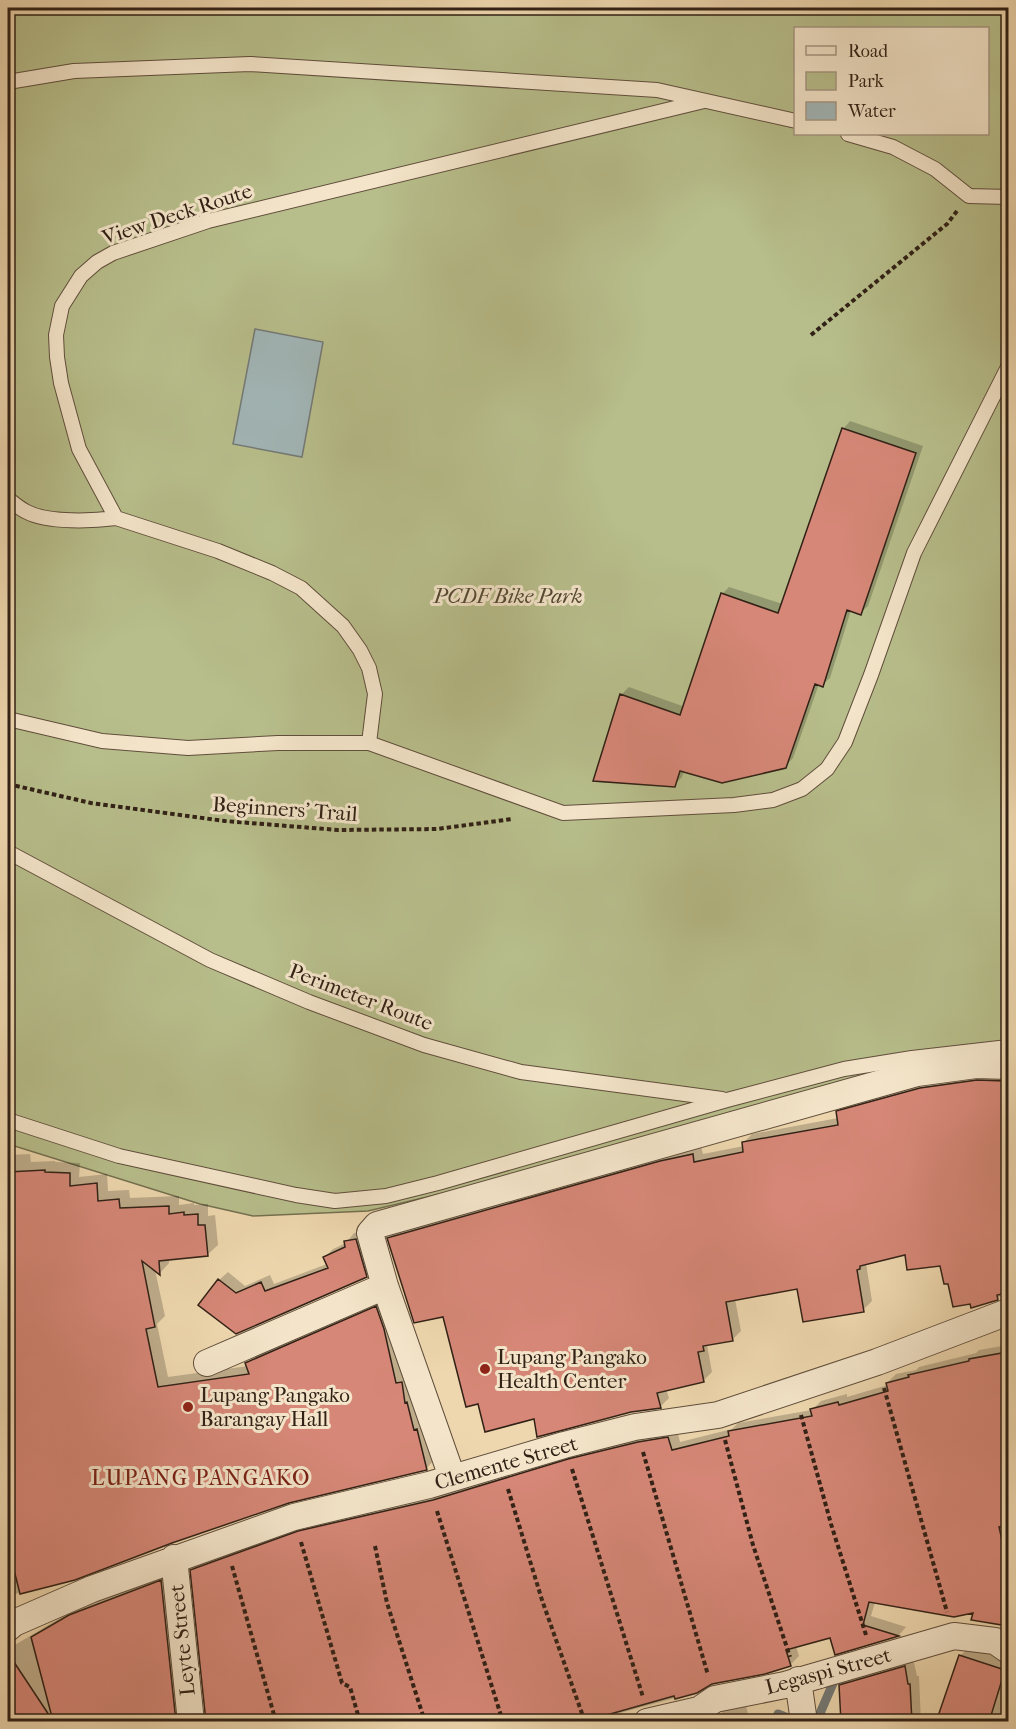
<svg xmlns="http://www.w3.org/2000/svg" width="1016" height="1729" viewBox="0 0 1016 1729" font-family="'IM FELL French Canon',serif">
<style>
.green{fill:#b7be8b;stroke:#747050;stroke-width:1.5;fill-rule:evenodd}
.water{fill:#a1b6b7;stroke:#747a77;stroke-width:1.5}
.shadow{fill:#0003}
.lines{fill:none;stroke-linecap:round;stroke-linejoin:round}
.stream{stroke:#747a77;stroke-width:9}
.building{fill:#d68777;stroke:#312116;stroke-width:1.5}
.lane-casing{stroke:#604e3c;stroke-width:16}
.street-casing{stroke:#604e3c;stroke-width:28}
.path{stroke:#312116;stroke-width:4;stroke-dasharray:4.5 3;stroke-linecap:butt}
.lane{stroke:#f4e5ca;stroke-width:14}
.street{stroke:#f4e5ca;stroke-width:26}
.poi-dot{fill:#8f2418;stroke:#f4e5ca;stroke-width:2}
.labels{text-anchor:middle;stroke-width:6;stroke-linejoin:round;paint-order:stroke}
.street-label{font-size:21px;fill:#312116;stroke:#f4e5ca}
.park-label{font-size:21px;font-style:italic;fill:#524833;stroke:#f4e5ca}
.poi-label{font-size:21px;fill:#312116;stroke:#f4e5ca;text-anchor:start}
.neighbourhood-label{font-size:22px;letter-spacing:1.5px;fill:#7a1f14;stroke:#f4e5ca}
</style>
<rect width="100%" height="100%" fill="#eed7ae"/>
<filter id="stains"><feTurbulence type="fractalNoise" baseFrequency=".00333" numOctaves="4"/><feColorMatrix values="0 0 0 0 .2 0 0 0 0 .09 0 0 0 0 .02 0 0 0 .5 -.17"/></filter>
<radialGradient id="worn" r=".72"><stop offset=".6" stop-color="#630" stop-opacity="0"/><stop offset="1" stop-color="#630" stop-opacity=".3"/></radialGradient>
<path class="green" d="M 8,8 L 1008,8 L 1008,1059 L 368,1211 L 253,1216 L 200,1204 L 8,1144 ZM 796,28 L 988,28 L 988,134 L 796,134 Z"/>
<path class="water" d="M 255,329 L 323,342 L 302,457 L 233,444 Z"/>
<path class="shadow" d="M 988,84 L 989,102 L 988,104 Z
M 850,421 L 923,446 L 868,606 L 860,613 L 851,610 L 830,678 L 822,685 L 819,684 L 793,758 L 785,766 L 684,771 L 682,777 L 674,785 L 621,695 L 629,687 L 685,707 L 722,594 L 729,587 L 783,604 L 843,429 Z
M 1008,1072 L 1008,1291 L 1003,1293 L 997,1299 L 950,1282 L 942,1264 L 907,1253 L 866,1263 L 872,1301 L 863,1310 L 798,1287 L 735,1299 L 741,1331 L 732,1340 L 707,1345 L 712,1372 L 703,1381 L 666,1389 L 669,1398 L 660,1407 L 535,1417 L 479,1402 L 444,1315 L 389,1238 L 397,1229 L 701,1146 L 703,1154 L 744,1146 L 743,1143 L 752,1134 L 838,1118 L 837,1112 L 846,1103 L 930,1079 Z
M 30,1154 L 31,1162 L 55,1161 L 55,1162 L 80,1163 L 79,1177 L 107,1174 L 108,1191 L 129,1190 L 130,1198 L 179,1196 L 179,1205 L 194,1203 L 194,1205 L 208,1204 L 208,1216 L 215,1215 L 218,1245 L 207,1255 L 169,1258 L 169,1263 L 160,1273 L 155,1270 L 165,1316 L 157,1324 L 168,1377 L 248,1366 L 247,1363 L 257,1353 L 386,1297 L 436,1458 L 426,1469 L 289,1501 L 171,1542 L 75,1579 L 15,1594 L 8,1600 L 8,1155 Z
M 364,1231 L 375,1268 L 366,1276 L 236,1333 L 219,1280 L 228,1272 L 245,1286 L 270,1275 L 274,1284 L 327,1264 L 325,1257 L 333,1249 L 346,1243 L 354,1233 Z
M 1008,1345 L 1008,1624 L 973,1619 L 976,1611 L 875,1602 L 871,1616 L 906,1627 L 899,1635 L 836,1653 L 831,1636 L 796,1646 L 799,1656 L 790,1665 L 712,1683 L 697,1692 L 587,1722 L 207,1722 L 192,1570 L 201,1561 L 308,1523 L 578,1451 L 677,1429 L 680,1442 L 732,1429 L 738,1423 L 812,1410 L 821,1401 L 847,1394 L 847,1397 L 888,1385 L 887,1383 L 896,1374 L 916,1370 L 919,1367 L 976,1353 L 979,1350 Z
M 170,1573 L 187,1721 L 8,1722 L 8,1649 L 79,1607 Z
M 969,1647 L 1008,1659 L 1008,1722 L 937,1722 L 960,1656 Z
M 913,1658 L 917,1676 L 919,1676 L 921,1722 L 841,1722 L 841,1685 L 850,1676 Z
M 745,1702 L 750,1722 L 711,1722 L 731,1705 Z"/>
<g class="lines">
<path class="stream" d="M 778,1714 L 788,1718
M 820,1722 L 818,1718 L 834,1681 L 841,1679"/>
</g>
<path class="building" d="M 842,428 L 916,453 L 861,615 L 847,610 L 823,687 L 815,684 L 786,768 L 722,783 L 680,771 L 675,787 L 593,781 L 620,694 L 680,715 L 721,593 L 778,613 Z
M 977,1080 L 1005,1081 L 1008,1122 L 1008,1293 L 997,1295 L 998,1300 L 971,1308 L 970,1304 L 953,1307 L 948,1284 L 944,1284 L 940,1266 L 907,1270 L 905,1255 L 860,1266 L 860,1269 L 857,1270 L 864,1312 L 803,1322 L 797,1289 L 726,1302 L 733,1341 L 703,1346 L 704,1351 L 698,1352 L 704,1382 L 657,1393 L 661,1408 L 631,1412 L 537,1437 L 534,1419 L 485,1432 L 478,1404 L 466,1407 L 443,1317 L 414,1323 L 387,1238 L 660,1161 L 693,1154 L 694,1162 L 743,1152 L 742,1142 L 838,1125 L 836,1111 L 920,1088 Z
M 45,1170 L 45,1172 L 70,1173 L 70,1186 L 97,1183 L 98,1201 L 119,1199 L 120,1208 L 169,1206 L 169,1214 L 184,1212 L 184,1215 L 198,1214 L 198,1225 L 205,1225 L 208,1256 L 159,1261 L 160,1275 L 142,1261 L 155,1327 L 146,1329 L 158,1387 L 249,1374 L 245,1363 L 376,1306 L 384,1329 L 396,1383 L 402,1382 L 405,1403 L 407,1402 L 414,1430 L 417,1429 L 427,1470 L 289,1503 L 172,1543 L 75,1580 L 20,1594 L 8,1546 L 8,1172 Z
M 356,1239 L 367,1277 L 236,1334 L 198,1305 L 218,1279 L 236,1293 L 261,1282 L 265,1291 L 328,1268 L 323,1257 L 345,1247 L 344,1241 Z
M 1002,1353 L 1003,1361 L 1008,1360 L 1008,1526 L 999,1527 L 1008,1567 L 1008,1626 L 971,1620 L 973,1613 L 954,1617 L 869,1602 L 863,1625 L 899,1636 L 835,1655 L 830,1638 L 786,1650 L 791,1666 L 765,1674 L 712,1684 L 697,1693 L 675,1699 L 674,1696 L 582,1722 L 206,1722 L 190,1570 L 298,1531 L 433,1500 L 568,1459 L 638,1442 L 668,1437 L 672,1450 L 729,1436 L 728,1431 L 812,1416 L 810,1409 L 838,1402 L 839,1405 L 888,1391 L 886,1383 L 909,1377 L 908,1375 L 969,1361 L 969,1359 Z
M 161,1580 L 176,1722 L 16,1722 L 8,1673 L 8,1653 L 53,1721 L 31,1637 L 69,1615 Z
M 959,1655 L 1005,1670 L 989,1722 L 936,1722 Z
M 905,1666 L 908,1684 L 910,1684 L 912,1722 L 841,1722 L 839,1685 Z"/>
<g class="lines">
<defs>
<path id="lane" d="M 8,82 L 74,71 L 250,64 L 657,90 L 796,121
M 848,134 L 893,147 L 935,169 L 969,196 L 1008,197
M 8,499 C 14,503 20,509 27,512 C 48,523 93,521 116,518
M 8,719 L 102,741 L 188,748 L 278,743 L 369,743 L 563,813 L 734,805 L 773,800 L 802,789 L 827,769 L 845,742 L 871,675 L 914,553 L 1008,367
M 369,743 L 375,694 L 369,668 L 360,650 L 343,626 L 301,588 L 272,573 L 218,551 L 116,518 L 79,449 L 61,383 L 57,357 L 56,335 L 62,306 L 81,276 L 97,262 L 113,253 L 208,221 L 704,101
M 8,852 L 210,960 L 309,1002 L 424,1045 L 521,1072 L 722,1099
M 8,1120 L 119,1156 L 296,1195 L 335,1201 L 386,1196 L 438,1183 L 727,1100 L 844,1069 L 912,1058 L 1008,1047"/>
<path id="street" d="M 207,1363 L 385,1286
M 452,1477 L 385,1286 L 370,1233 L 377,1225 L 917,1073 L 976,1065 L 1008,1066
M 174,1558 L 191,1722
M 8,1628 L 14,1623 L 92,1589 L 294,1517 L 429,1485 L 564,1445 L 635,1427 L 718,1415 L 877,1362 L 1008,1312
M 798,1680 L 804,1722
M 647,1722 L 699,1710 L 715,1699 L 785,1685 L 954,1636 L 995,1641 L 1008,1650"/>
</defs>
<use href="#lane" class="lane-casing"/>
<use href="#street" class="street-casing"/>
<path class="path" d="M 811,335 L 947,224 L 957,211
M 8,784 L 91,803 L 225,821 L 338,830 L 437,829 L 512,819
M 884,1388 L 947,1612
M 801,1415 L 831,1524 L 866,1635
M 725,1440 L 753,1545 L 790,1657
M 643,1452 L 708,1675
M 572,1469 L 643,1697
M 508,1489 L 542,1600 L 585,1722
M 437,1511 L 503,1722
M 301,1542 L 342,1683 L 350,1687 L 360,1722
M 375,1546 L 387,1603 L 425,1722
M 232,1566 L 276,1722"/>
<use href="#lane" class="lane"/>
<use href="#street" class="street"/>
</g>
<g class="poi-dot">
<circle cx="485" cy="1369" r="6"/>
<circle cx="188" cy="1407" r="6"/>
</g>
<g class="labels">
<g class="street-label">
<text transform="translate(177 214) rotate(-18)" y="7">View Deck Route</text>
<text transform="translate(285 809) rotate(4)" y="7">Beginners' Trail</text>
<text transform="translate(361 997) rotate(21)" y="7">Perimeter Route</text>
<text transform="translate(506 1463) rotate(-16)" y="7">Clemente Street</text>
<text transform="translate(182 1640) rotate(-96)" y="7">Leyte Street</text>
<text transform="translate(828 1671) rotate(-15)" y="7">Legaspi Street</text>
</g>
<g class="park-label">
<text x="508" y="603">PCDF Bike Park</text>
</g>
<g class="poi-label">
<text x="497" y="1364">Lupang Pangako<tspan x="497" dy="24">Health Center</tspan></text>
<text x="200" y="1402">Lupang Pangako<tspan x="200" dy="24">Barangay Hall</tspan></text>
</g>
<g class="neighbourhood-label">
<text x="201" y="1485">LUPANG PANGAKO</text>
</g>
</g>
<rect width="1016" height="1729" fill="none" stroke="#eed7ae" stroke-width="30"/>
<rect x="9" y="9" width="998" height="1711" fill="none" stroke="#312116" stroke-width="3"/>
<rect x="15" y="15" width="986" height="1699" fill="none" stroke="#312116" stroke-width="1.5"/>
<rect x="794" y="27" width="195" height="108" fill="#f4e5ca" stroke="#a69782" stroke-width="1.5"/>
<rect x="806" y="46" width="30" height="9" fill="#f4e5ca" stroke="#a69782" stroke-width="1.5"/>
<text x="848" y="57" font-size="18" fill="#312116">Road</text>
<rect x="806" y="72" width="30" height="18" fill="#b7be8b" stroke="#a69782" stroke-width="1.5"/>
<text x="848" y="87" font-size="18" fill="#312116">Park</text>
<rect x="806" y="102" width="30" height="18" fill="#a1b6b7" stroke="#a69782" stroke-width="1.5"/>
<text x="848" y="117" font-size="18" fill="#312116">Water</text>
<rect width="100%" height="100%" filter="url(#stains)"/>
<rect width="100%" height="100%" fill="url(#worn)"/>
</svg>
